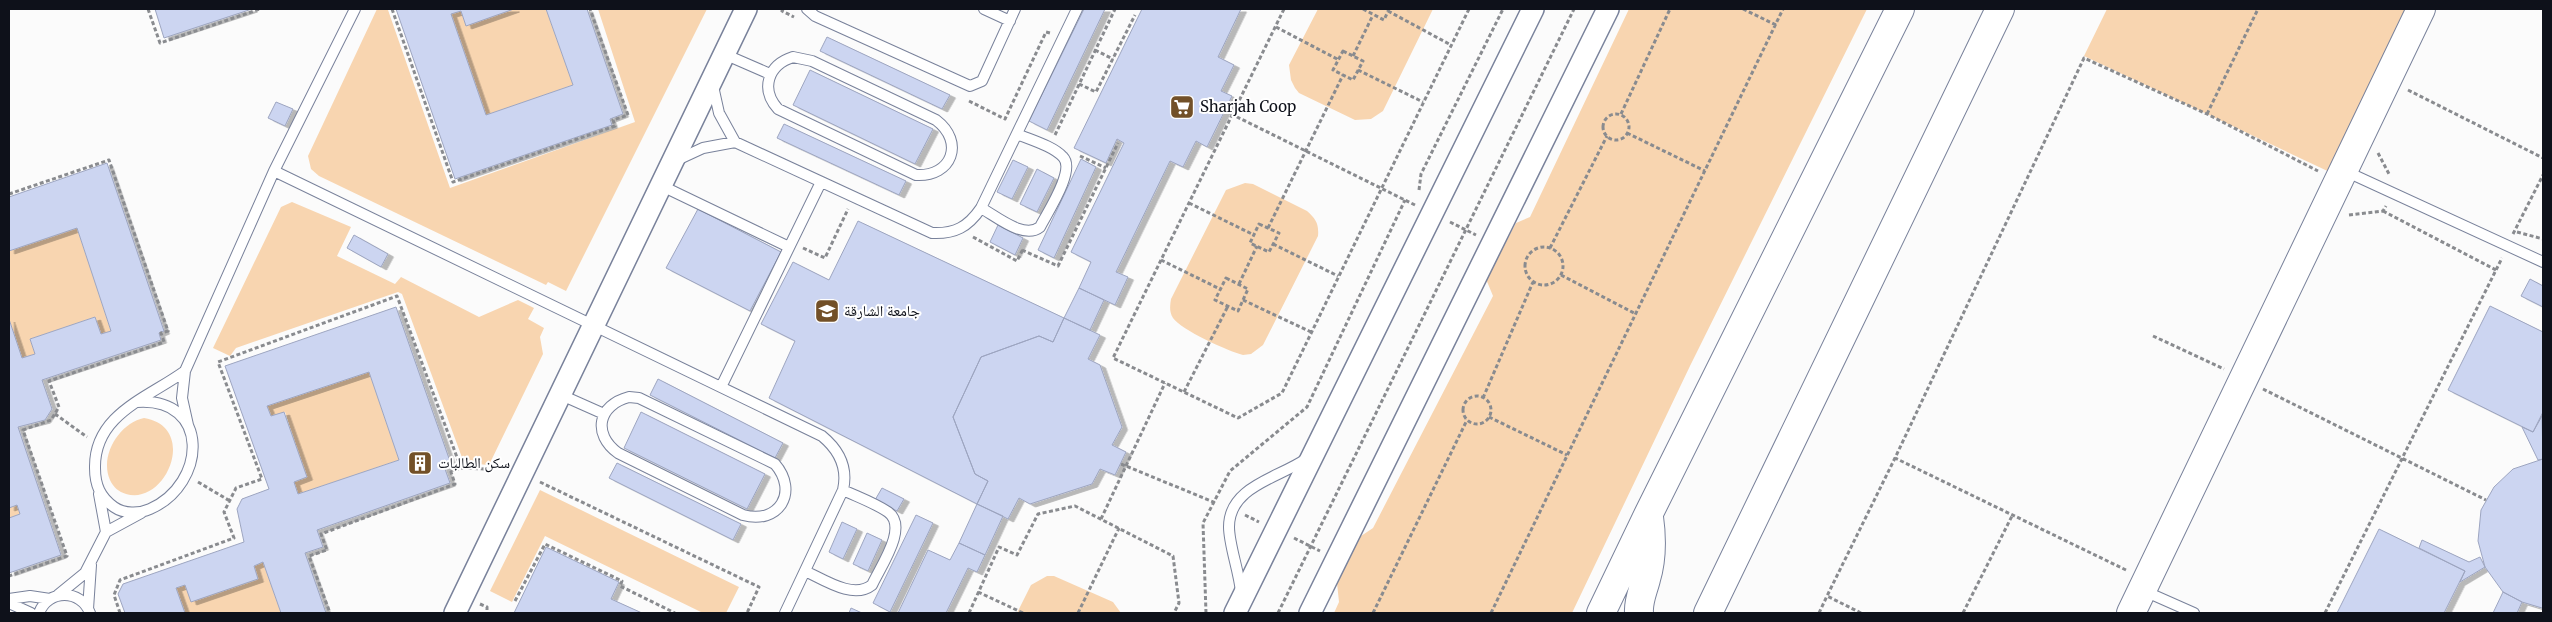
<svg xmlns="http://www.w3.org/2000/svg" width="2552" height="622" viewBox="0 0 2552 622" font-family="Merriweather,'Noto Naskh Arabic',serif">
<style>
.green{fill:#f8d5b0}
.building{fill:#ccd5f1;stroke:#9da5c0;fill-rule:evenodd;filter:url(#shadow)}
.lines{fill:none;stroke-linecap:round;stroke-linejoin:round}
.lane-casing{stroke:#79829b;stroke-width:12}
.street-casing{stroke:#79829b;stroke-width:24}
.secondary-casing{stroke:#79829b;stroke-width:30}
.path{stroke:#898b8f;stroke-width:3;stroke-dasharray:4 2.5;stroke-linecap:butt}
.lane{stroke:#fff;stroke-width:10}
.street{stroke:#fff;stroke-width:21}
.secondary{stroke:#fff;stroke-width:28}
.labels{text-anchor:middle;stroke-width:4;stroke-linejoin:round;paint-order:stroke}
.poi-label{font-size:15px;fill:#0e111a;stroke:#fff;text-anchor:start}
</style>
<defs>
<filter id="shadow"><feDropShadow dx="5.5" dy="3" stdDeviation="0" flood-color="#0004"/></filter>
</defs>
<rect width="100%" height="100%" fill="#fbfbfb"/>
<path class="green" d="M 377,9 L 388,10 L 450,188 L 635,122 L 598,9 L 707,9 L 566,291 L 548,282 L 546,285 L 319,176 L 311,169 L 308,156 Z
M 514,9 L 546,9 L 573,85 L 486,115 L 451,14 L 461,11 L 467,25 Z
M 1318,9 L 1433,9 L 1383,111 L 1371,119 L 1355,120 L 1299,93 L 1295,88 L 1291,80 L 1289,65 Z
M 1629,9 L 1867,9 L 1690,366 L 1572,613 L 1334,613 L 1339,602 L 1337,583 L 1358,538 L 1373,528 L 1493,296 L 1486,279 L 1516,223 L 1530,217 Z
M 2107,9 L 2412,9 L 2336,175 L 2084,56 Z
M 1245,183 L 1253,184 L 1307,211 C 1316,219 1319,224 1318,236 L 1263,345 L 1251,354 L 1243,355 C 1228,351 1181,330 1173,318 C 1169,312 1170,305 1171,299 L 1226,190 Z
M 292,202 L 351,227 L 337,256 L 395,284 L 401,277 L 479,317 L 518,300 L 534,308 L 528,319 L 544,328 L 540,337 L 543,354 L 489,465 L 464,463 L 402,294 L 398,292 L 236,348 L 230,356 L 213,348 L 281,207 Z
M 77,228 L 111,331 L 101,334 L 95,317 L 30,339 L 35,354 L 22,358 L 9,319 L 9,251 Z
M 369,372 L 399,460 L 298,494 L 294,482 L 306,477 L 285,412 L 271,416 L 267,406 Z
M 144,418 C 199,427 166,506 126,494 C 119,492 113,487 110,480 C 99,455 120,423 144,418 Z
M 540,490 L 739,587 L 726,613 L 703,613 L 545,536 L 512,602 L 490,591 Z
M 17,505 L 20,514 L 9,518 L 9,508 Z
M 263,562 L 281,613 L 185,613 L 176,588 L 185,585 L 258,579 L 254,566 Z
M 1047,576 L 1054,576 L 1113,602 L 1121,613 L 1017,613 L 1031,585 Z"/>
<path class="building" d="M 155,9 L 252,9 L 164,38 Z
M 396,9 L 514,9 L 466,26 L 461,11 L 451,14 L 486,115 L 573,85 L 546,9 L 587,9 L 623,114 L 610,119 L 612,125 L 455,179 Z
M 1084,9 L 1105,9 L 1047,130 L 1029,121 Z
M 1142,9 L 1241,9 L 1218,57 L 1234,65 L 1221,91 L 1232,96 L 1207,147 L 1196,141 L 1183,167 L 1170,161 L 1116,272 L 1128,277 L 1115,305 L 1079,288 L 1091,262 L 1071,252 L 1124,143 L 1117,139 L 1106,163 L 1074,148 Z
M 827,37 L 950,95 L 942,109 L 820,51 Z
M 810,70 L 933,129 L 915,164 L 793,105 Z
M 276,102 L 293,109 L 285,126 L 268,118 Z
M 784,124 L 906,181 L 899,195 L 777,138 Z
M 1081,159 L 1096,167 L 1054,258 L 1038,250 Z
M 1013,160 L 1028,167 L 1012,199 L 997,192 Z
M 107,163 L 164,331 L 159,333 L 161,340 L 42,380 L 52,409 L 45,420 L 18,427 L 61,555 L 9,573 L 9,518 L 20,514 L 17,505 L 9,508 L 9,319 L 22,358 L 35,354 L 30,339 L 95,317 L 101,334 L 111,331 L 77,228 L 9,251 L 9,197 Z
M 1037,169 L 1054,178 L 1037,212 L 1020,204 Z
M 698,209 L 781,252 L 750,311 L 666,268 Z
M 858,221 L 1064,318 L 1053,342 L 1039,336 L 981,357 L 953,417 L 975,474 L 988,481 L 977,504 L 769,398 L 795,341 L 761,324 L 793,262 L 829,280 Z
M 998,225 L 1023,238 L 1015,255 L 990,242 Z
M 354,235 L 388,254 L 381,267 L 347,248 Z
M 2530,279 L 2543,286 L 2543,307 L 2521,296 Z
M 1079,288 L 1104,300 L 1090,330 L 1064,318 Z
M 2490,306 L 2543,332 L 2543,412 L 2533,432 L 2448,390 Z
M 396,307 L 452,467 L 445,469 L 450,483 L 317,530 L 323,547 L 305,553 L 326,613 L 281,613 L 263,562 L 254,566 L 258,579 L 191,602 L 185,585 L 176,588 L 185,613 L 125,613 L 118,594 L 123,584 L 244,542 L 237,509 L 242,499 L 269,489 L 225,366 ZM 369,372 L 399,460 L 298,494 L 294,482 L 307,477 L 284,412 L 271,416 L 267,406 Z
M 1064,318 L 1100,335 L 1088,359 L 1100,365 L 1122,427 L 1112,445 L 1126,452 L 1115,475 L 1100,469 L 1092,484 L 1030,504 L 1019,498 L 1008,519 L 977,504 L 988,481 L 975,474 L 953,417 L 981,357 L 1039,336 L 1053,342 Z
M 658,379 L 783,443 L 775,458 L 650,395 Z
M 641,412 L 765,474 L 747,509 L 624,448 Z
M 2542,416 L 2543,459 L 2538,460 L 2522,427 L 2533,432 Z
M 2543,459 L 2543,608 L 2542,608 L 2522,602 L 2503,592 L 2485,567 L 2478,541 L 2481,510 L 2494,487 L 2513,469 Z
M 617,463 L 741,524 L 733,540 L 609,478 Z
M 882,488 L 904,499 L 897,511 L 875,500 Z
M 977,504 L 1003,516 L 985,555 L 959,543 Z
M 916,515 L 933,523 L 890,612 L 873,603 Z
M 842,522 L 857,529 L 843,559 L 829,552 Z
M 2379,529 L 2465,571 L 2444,613 L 2337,613 Z
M 867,533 L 882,540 L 868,571 L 853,564 Z
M 2422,540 L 2469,562 L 2480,557 L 2485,567 L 2460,582 L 2465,571 L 2419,548 Z
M 959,543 L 985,555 L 977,572 L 968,568 L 946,613 L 898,613 L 928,550 L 950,560 Z
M 546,547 L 619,582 L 611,599 L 642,613 L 514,613 Z
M 2503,592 L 2522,602 L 2517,613 L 2493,613 Z
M 851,608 L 862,613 L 849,613 Z"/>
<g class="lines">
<defs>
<path id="lane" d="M 807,9 L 815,16 L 970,86 L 982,81 L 1015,9
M 984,9 L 1010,21
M 724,54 L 770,74
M 793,57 L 812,61 L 936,120 C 965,142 952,177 916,175 L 778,109 C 760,89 768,65 793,57 Z
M 713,86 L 719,113 L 735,142
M 677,160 L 703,148 L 735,142 L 932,233 C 955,234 968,227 981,208 L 1077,9
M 274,171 L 822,436 C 839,450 848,468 843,490 L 785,613
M 2345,171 L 2543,262
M 662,186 L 789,247
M 981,208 C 996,216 1024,240 1040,227 C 1047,213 1076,170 1063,157 C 1053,146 1031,140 1017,134
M 721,387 L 821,182
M 559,394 L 604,414
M 629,397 L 639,398 L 775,464 C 799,492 779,525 743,515 L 618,453 C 592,434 598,405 629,397 Z
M 137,402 C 211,397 207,484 150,509 C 139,514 124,514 114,507 C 100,497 95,485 95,468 C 94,414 148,398 185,371
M 188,425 L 182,398 L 185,371 L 274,171 L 355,9
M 106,532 L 141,513
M 805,571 C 823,579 853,600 872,585 C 880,567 909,527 888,512 C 875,503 858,497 843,490
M 2142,590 L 2194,613
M 1241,592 C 1239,571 1229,545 1229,527 C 1229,486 1279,478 1306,459
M 58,595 L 85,573 L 106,532 L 99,494
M 9,599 L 30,596 L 50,599
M 9,603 L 31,613
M 88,609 L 91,565
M 39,613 C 48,589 81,589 90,613"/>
<path id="street" d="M 455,613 L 746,9
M 1235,613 L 1533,9
M 1310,613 L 1608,9"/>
<path id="secondary" d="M 1601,613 L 1649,513 L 1900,9
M 1639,613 C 1638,601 1643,591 1646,579 C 1652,559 1652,538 1649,517
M 1708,613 L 2000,9
M 2131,613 L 2421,9"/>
</defs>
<use href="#lane" class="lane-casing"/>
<use href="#street" class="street-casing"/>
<use href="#secondary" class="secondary-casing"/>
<path class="path" d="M 148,9 L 160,43 L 260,9
M 392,9 L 453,182 L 615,126 L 613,120 L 628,115 L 590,9
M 783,9 L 782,11 L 794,17
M 1284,9 L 1113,358 L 1238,418 L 1282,393 L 1469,9
M 1363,9 L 1384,20 L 1389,9
M 1743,9 L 1776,25
M 1388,11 L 1451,45
M 1276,27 L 1339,60
M 1095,50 L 1113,59
M 1343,51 L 1363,61 L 1353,80 L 1333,70 Z
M 1353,56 L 1373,15
M 1358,70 L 1423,102
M 1079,84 L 1096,92 L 1135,15
M 2408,90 L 2543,158
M 969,101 L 1005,119 L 1046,32 L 1050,33
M 1225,111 L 1415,205
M 1621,114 L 1670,9
M 2207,114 L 2258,9
M1603 127a13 13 0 1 1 26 0a13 13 0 1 1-26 0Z
M 1627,133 L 1705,171
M 1055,135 L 1115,9
M 2378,153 L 2389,174
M 1080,156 L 1106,168
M 1419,190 L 1421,174 L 1503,9
M 9,194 L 109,160 L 168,331 L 161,333 L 164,342 L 49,381 L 59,407 L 51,420 L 23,430 L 67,556 L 9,576
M 1189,203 L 1254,235
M 2383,211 L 2496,270
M 2349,215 L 2383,211 L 2386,206
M 1450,222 L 1476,235
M 1259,224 L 1279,233 L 1269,252 L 1250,243 Z
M 1268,228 L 1343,75
M 2517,232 L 2543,239
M 2513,234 L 2543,175
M 973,237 L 1017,261 L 1023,249
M 1273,244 L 1338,276
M1525 266a19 19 0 1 1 38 0a19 19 0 1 1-38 0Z
M 803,248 L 825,258 L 848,209
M 1550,248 L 1607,136
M 1022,250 L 1058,266 L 1118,143
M 1161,260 L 1220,289
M 1561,275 L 1636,314
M 1226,278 L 1248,289 L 1238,311 L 1215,300 Z
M 1239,284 L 1257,246
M 1243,300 L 1311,332
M 2153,336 L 2224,369
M 2263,389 L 2486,500
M 1184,392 L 1228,306
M1463 410a14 14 0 1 1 28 0a14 14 0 1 1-28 0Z
M 1483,398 L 1533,282
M 55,414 L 87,437
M 1489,417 L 1567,455
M 1121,464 L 1216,503
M 461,468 L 487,469
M 198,482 L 230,501
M 540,482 L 759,587 L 747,613
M 1245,515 L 1259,522
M 1101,519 L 1165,383
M 1294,538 L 1320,551
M 2126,570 L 1895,458 L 2084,58 L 2207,114 L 2318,171
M 978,592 L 1023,613
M 515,601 L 545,544 L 622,581 L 620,586 L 675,613
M 480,604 L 487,607 L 487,613
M 120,613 L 114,595 L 120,580 L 234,538 L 224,512 L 236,488 L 262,479 L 218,362 L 397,296 L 461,468 L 451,472 L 455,484 L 321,534 L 327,550 L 309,556 L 330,613
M 969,613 L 999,547 L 1017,555 L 1038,514 L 1075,506 L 1173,556 L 1179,603 L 1174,613
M 1078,613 L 1119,528
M 1206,613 L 1203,523 L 1230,471 L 1307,407 L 1405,200
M 1278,613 L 1574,9
M 1373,613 L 1467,420
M 1491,613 L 1783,9
M 1819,613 L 1827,596
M 1861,613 L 1827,596 L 1895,458
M 1963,613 L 2012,516
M 2325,613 L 2502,258"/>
<use href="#lane" class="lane"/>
<use href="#street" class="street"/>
<use href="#secondary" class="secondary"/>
</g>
<defs>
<symbol id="supermarket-square" viewBox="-11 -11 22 22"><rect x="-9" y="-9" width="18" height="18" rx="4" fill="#725028" stroke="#fff"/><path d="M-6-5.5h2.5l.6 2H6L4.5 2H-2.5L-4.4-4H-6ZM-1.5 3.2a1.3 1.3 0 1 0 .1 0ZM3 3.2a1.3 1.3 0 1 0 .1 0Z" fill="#fff"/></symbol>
<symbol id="university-square" viewBox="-11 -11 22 22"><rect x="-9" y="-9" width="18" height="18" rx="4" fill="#725028" stroke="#fff"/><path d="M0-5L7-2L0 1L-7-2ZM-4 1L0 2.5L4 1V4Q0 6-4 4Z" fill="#fff"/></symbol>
<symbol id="building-square" viewBox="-11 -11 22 22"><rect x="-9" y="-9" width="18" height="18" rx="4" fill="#725028" stroke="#fff"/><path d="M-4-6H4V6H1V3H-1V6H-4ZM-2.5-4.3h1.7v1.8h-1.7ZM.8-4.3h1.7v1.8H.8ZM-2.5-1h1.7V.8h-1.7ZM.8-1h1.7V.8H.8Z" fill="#fff"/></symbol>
</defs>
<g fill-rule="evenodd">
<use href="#supermarket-square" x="1168" y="93" width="28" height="28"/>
<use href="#university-square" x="813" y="297" width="28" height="28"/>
<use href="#building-square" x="406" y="449" width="28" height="28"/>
</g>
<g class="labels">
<g class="poi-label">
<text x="1200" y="112">Sharjah Coop</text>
<text x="844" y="316">جامعة الشارقة</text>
<text x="438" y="468">سكن الطالبات</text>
</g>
</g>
<rect width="2552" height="622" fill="none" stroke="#0e111a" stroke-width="20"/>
</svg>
